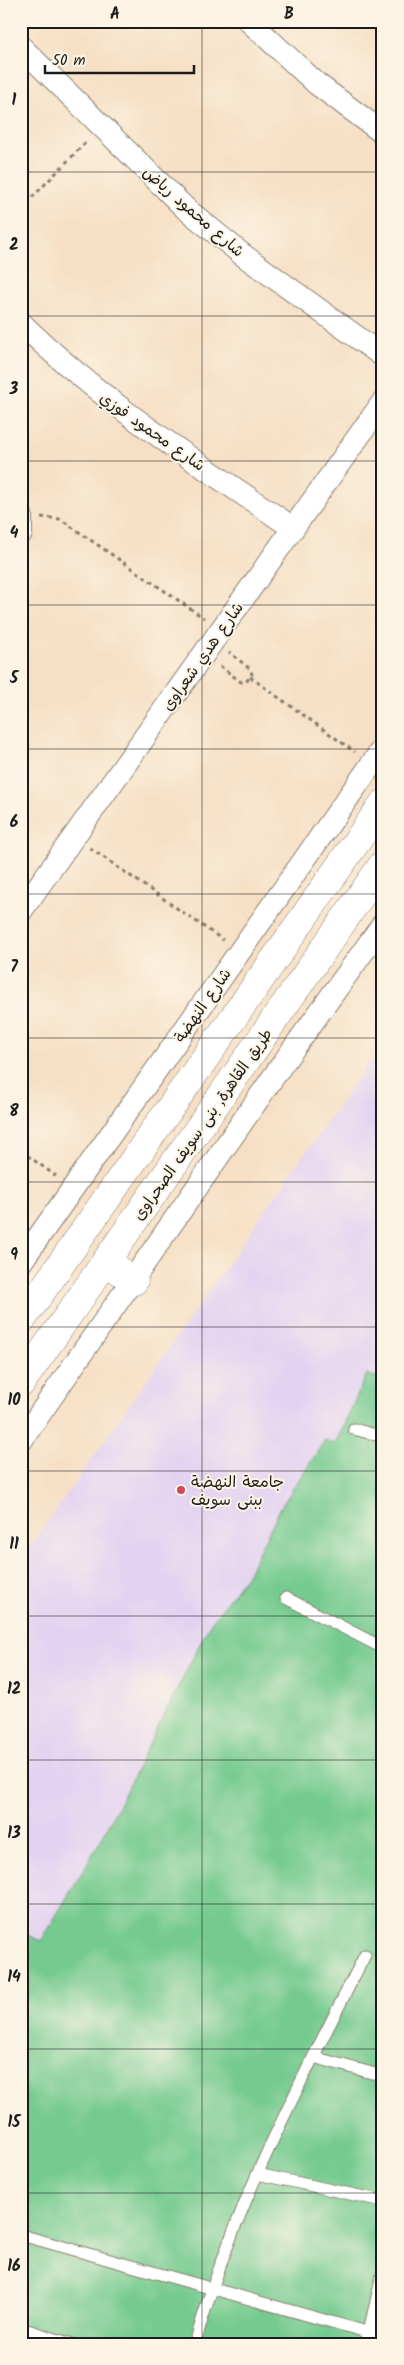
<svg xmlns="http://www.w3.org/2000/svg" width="404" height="2365" viewBox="0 0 404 2365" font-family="Kalam,'Playpen Sans Arabic',sans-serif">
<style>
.built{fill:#e3d3f2}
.green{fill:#74ca8f;stroke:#487356}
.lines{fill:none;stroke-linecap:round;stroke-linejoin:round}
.service-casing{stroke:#897e70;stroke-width:13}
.minor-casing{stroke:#897e70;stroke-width:24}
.primary-casing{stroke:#897e70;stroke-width:29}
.path{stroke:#897e70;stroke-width:3;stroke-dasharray:4 4;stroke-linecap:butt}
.service{stroke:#fff;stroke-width:11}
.minor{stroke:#fff;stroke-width:22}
.primary{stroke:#fff;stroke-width:28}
.grid{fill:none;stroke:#1c1c1c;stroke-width:1;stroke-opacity:0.55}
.poi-dot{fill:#d1495b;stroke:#fcf5e5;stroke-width:2}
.labels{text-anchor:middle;stroke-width:4;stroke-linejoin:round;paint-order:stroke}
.street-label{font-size:16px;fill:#1c1c1c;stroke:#fcf5e5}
.poi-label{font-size:16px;fill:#1c1c1c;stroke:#fcf5e5;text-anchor:start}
.neatline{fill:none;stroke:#1c1c1c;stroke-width:2}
.grid-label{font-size:16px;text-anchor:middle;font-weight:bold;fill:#1c1c1c}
</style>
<rect width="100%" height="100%" fill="#fcf5e5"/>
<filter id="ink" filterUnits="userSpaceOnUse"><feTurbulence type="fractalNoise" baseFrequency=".02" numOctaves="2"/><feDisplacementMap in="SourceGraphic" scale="10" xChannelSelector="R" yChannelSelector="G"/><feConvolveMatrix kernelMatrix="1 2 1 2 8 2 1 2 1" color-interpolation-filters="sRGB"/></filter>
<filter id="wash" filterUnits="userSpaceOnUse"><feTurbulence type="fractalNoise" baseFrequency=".0096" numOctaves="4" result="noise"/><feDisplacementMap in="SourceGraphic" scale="20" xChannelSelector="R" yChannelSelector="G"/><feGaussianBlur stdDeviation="1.12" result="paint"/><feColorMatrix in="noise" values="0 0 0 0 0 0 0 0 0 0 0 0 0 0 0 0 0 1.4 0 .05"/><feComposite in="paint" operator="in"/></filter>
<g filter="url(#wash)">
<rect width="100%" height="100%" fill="#f6dfc4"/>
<path class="built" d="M 383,1042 L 382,1379 L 367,1374 L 335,1444 L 325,1440 L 281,1507 L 247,1575 L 210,1624 L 101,1840 L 41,1942 L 21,1932 L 21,1560 Z"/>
<path class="green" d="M 367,1374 L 381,1379 L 383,1375 L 383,2344 L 21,2344 L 21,1932 L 41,1941 L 101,1840 L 210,1624 L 247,1575 L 281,1507 L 325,1440 L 335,1444 Z"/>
</g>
<g filter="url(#ink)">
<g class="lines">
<defs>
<path id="service" d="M 354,1429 L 383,1437
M 286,1598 L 383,1648
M 313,2057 L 383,2076
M 257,2174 L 383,2201
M 21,2235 L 367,2332 L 383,2333
M 21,2328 L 72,2344
M 195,2344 C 233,2207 301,2081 365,1955
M 366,2344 L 383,2271"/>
<path id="minor" d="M 249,21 L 317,84 L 383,133
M 21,47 L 185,208 L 243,255 L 383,356
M 21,323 C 103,403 199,464 293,528
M 21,515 L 21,533
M 21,911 L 383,402
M 21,1262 L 383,748
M 21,1441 L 281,1066 L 383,924"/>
<path id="primary" d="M 106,1261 L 134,1281
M 21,1321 L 383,804
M 21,1383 L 383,864"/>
</defs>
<use href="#service" class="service-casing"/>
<use href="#minor" class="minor-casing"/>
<use href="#primary" class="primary-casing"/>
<path class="path" d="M 21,209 L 87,141
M 41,517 L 60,519 L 204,618
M 220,666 L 241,682 L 246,682 L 252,674 L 250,669 L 229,652
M 250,677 L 355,752
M 90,848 L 223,940
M 21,1151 L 56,1176"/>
<use href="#service" class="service"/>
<use href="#minor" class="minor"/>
<use href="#primary" class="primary"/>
</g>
</g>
<path class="grid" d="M 202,21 L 202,2344M 21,172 L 383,172M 21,316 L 383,316M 21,461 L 383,461M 21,605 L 383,605M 21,749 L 383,749M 21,894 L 383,894M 21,1038 L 383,1038M 21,1182 L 383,1182M 21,1327 L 383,1327M 21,1471 L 383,1471M 21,1616 L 383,1616M 21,1760 L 383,1760M 21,1904 L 383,1904M 21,2049 L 383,2049M 21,2193 L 383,2193"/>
<circle class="poi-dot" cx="181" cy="1490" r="5"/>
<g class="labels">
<g class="street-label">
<text transform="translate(194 211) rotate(41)" y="6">شارع محمود رياض</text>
<text transform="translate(153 431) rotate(35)" y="6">شارع محمود فوزي</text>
<text transform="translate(202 656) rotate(-55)" y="6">شارع هدي شعراوى</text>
<text transform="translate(202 1005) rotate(-55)" y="6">شارع النهضة</text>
<text transform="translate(202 1124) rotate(-55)" y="6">طريق القاهرة, بنى سويف الصحراوى</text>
</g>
<g class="poi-label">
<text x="191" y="1487">جامعة النهضة<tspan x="191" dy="18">ببنى سويف</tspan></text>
</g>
</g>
<rect width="404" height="2365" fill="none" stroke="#fcf5e5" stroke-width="55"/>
<path d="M45 65v8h149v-8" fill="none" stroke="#1c1c1c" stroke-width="2.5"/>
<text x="52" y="65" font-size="15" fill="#1c1c1c" stroke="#fcf5e5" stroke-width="4" paint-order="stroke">50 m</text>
<rect x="28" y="28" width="348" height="2310" class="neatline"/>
<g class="grid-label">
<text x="115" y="19">A</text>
<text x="289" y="19">B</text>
<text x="14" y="105">1</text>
<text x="14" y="250">2</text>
<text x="14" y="394">3</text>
<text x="14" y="538">4</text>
<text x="14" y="683">5</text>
<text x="14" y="827">6</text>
<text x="14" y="972">7</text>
<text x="14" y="1116">8</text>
<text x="14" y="1260">9</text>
<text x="14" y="1405">10</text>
<text x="14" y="1549">11</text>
<text x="14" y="1694">12</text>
<text x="14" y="1838">13</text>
<text x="14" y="1982">14</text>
<text x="14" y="2127">15</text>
<text x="14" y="2271">16</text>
</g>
</svg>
